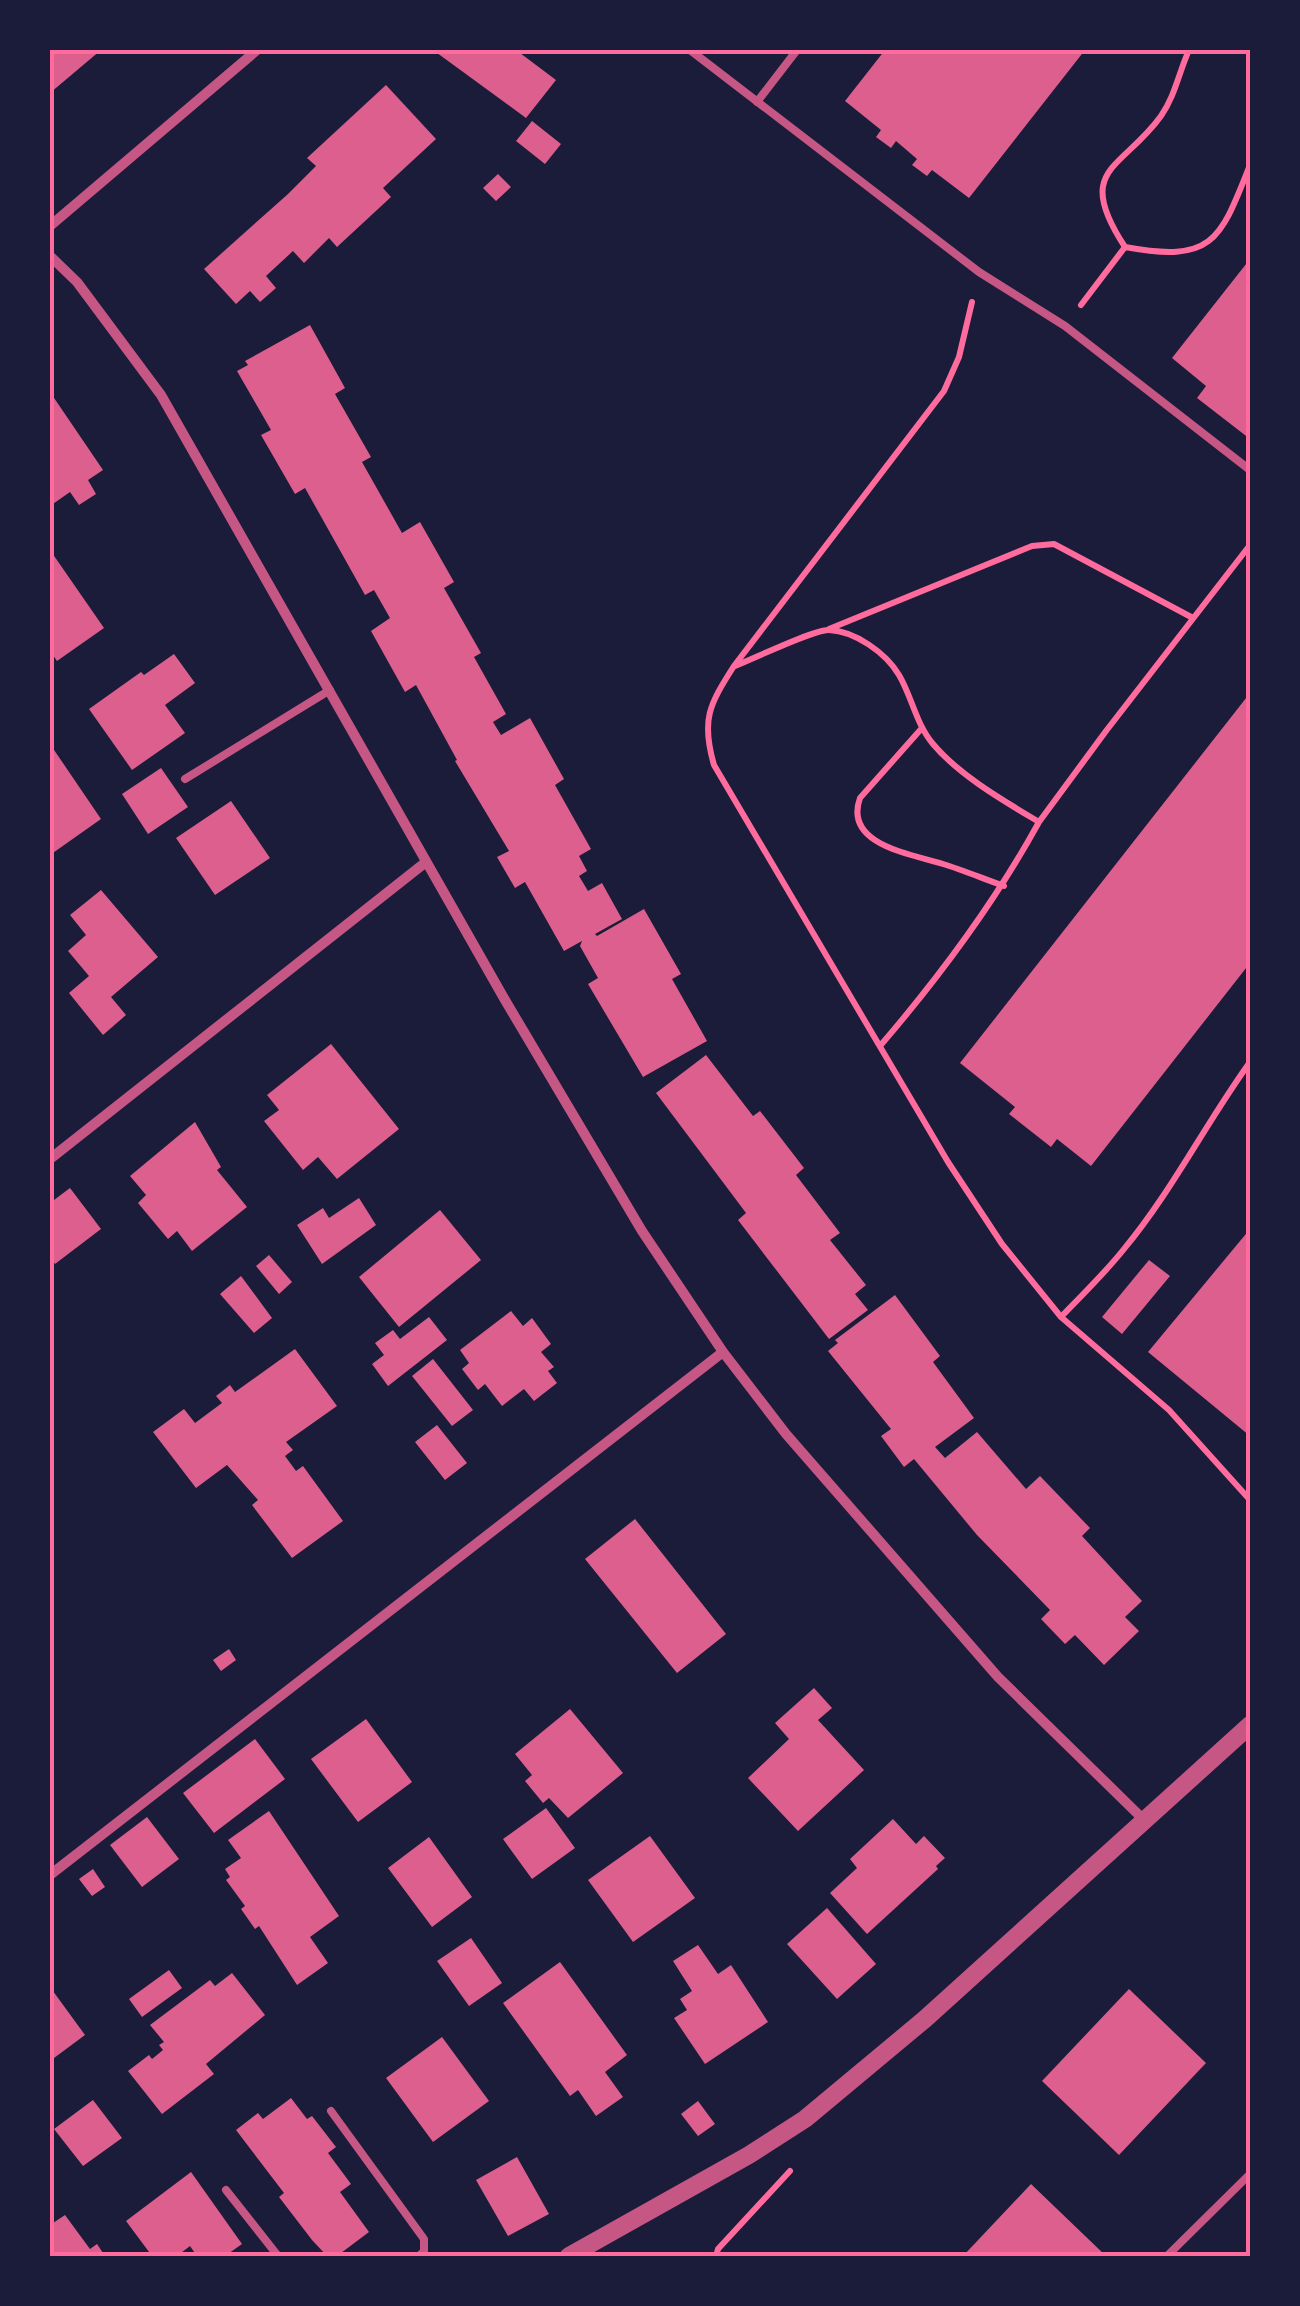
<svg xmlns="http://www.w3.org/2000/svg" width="1300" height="2306" viewBox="0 0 1300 2306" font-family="'Nunito Sans',sans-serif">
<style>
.building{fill:#dd5f8e}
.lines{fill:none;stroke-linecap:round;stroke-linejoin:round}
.path{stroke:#ff6b9d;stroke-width:6}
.service{stroke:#c65784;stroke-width:8}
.minor{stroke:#c65784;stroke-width:10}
.tertiary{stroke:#c65784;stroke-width:18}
.neatline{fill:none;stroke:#ff6b9d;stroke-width:4}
</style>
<rect width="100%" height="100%" fill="#1b1b3a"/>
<path class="building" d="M 50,50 L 101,50 L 50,93 Z
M 433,50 L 516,50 L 556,80 L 526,118 Z
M 885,50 L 1085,50 L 969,198 L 932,170 L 927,176 L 912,165 L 917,159 L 896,141 L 891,148 L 876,137 L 881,130 L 845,101 Z
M 386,85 L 436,139 L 383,188 L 391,197 L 337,247 L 329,238 L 304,263 L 293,251 L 266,276 L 276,288 L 260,302 L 250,291 L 236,304 L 204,269 L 288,194 L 316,166 L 307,158 Z
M 532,121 L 561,144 L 545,164 L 516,141 Z
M 498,174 L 511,187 L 496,201 L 483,188 Z
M 1250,259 L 1250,439 L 1197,398 L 1206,386 L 1172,358 Z
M 310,325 L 345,388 L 335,394 L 371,457 L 362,462 L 402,533 L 420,522 L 454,582 L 444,588 L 481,653 L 474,657 L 506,714 L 493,722 L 501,735 L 530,718 L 564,779 L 555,785 L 591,849 L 579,856 L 587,871 L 579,876 L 588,891 L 602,883 L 622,919 L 595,934 L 597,936 L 644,909 L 681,974 L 672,979 L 707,1041 L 643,1077 L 588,984 L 598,978 L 580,946 L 582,941 L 564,951 L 525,882 L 515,888 L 497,857 L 509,851 L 455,761 L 457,760 L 416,685 L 405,692 L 371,631 L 390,618 L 374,590 L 365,595 L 305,488 L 295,494 L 261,435 L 271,430 L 237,371 L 248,365 L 245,361 Z
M 50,392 L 103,470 L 88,480 L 96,494 L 79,505 L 70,492 L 50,506 Z
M 50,550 L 104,628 L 57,661 L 50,651 Z
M 174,654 L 195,683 L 165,705 L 185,733 L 132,770 L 89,709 L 141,672 L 144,675 Z
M 1250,693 L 1250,963 L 1091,1166 L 1057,1139 L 1051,1147 L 1009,1114 L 1015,1107 L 960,1063 Z
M 50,744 L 101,819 L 50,855 Z
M 161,768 L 188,807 L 148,834 L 122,794 Z
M 231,801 L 270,858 L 215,895 L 176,838 Z
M 101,890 L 158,957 L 111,997 L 126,1015 L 103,1035 L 69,993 L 89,976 L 68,951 L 86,935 L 70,915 Z
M 331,1044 L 399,1129 L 337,1179 L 318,1157 L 303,1170 L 264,1121 L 279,1110 L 267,1095 Z
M 706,1055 L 753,1116 L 760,1111 L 804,1168 L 796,1175 L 840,1233 L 830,1240 L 866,1285 L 855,1294 L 868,1310 L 829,1339 L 738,1220 L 746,1213 L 656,1093 Z
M 195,1122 L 221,1167 L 217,1170 L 247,1207 L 192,1251 L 177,1231 L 168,1239 L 138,1203 L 146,1195 L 130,1176 Z
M 70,1188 L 101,1229 L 55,1264 L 50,1257 L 50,1203 Z
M 359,1198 L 376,1225 L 322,1264 L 297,1225 L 323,1208 L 329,1218 Z
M 440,1210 L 481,1260 L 399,1327 L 359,1277 Z
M 1250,1229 L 1250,1436 L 1148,1352 Z
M 269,1255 L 292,1282 L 279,1294 L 256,1266 Z
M 1149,1260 L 1170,1276 L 1122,1334 L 1102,1317 Z
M 241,1276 L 272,1318 L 254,1333 L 220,1294 Z
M 895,1295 L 940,1356 L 933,1362 L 974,1418 L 935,1447 L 945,1458 L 977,1432 L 1026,1489 L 1040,1476 L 1090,1528 L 1082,1536 L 1142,1601 L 1125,1617 L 1139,1631 L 1104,1665 L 1075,1635 L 1065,1644 L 1041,1619 L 1050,1610 L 977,1535 L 914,1459 L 904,1467 L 881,1436 L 891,1429 L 828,1351 L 838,1343 L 835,1340 Z
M 511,1311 L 523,1326 L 532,1318 L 551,1344 L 541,1352 L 554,1367 L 548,1371 L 557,1383 L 534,1401 L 524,1389 L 502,1406 L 485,1384 L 478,1390 L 462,1369 L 469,1363 L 460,1350 Z
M 429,1317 L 447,1340 L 388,1386 L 372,1364 L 384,1355 L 375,1343 L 393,1330 L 400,1339 Z
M 295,1349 L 337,1406 L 286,1442 L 293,1450 L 285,1456 L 296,1471 L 303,1466 L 343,1521 L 292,1558 L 252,1505 L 258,1500 L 227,1465 L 196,1488 L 153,1432 L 184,1409 L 195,1423 L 222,1403 L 216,1396 L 230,1385 L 235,1392 Z
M 433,1359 L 473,1410 L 452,1426 L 412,1376 Z
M 437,1425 L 467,1463 L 445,1480 L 415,1442 Z
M 635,1519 L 726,1634 L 677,1673 L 585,1559 Z
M 229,1649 L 236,1660 L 221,1671 L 213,1660 Z
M 814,1688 L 832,1708 L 818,1720 L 864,1770 L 798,1831 L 748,1778 L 789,1739 L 775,1723 Z
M 570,1709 L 623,1773 L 568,1818 L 549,1798 L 543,1803 L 525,1781 L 532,1775 L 515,1754 Z
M 366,1719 L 412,1782 L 358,1822 L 311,1759 Z
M 255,1739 L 285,1779 L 214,1833 L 183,1793 Z
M 546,1808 L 575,1848 L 532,1879 L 503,1839 Z
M 269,1811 L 339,1916 L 310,1937 L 328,1963 L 297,1985 L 259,1926 L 255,1929 L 241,1909 L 245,1906 L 226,1880 L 230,1877 L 225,1869 L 241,1858 L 228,1840 Z
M 147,1817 L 179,1859 L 142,1887 L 110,1845 Z
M 893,1819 L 916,1844 L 924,1836 L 945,1858 L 936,1866 L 938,1869 L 867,1934 L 830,1893 L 857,1868 L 850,1859 Z
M 650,1836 L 695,1898 L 633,1942 L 588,1880 Z
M 429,1837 L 472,1897 L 432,1927 L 388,1868 Z
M 93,1869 L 105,1887 L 92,1896 L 79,1879 Z
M 827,1908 L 876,1964 L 837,1999 L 787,1944 Z
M 471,1938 L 502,1983 L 469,2006 L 437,1961 Z
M 698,1945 L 718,1974 L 731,1965 L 768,2022 L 705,2064 L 674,2018 L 687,2010 L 680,1999 L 692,1991 L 673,1961 Z
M 560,1962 L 627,2055 L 605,2072 L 623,2097 L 596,2116 L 578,2090 L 570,2096 L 503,2003 Z
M 169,1970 L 182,1988 L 142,2017 L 129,1999 Z
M 232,1973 L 265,2015 L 206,2064 L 214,2074 L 162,2114 L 128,2071 L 149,2055 L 152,2059 L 163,2050 L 159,2045 L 164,2042 L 150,2025 L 210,1980 L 215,1986 Z
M 50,1987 L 85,2035 L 50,2061 Z
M 1129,1989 L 1206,2063 L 1119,2155 L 1042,2081 Z
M 442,2037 L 489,2101 L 433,2142 L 386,2078 Z
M 291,2098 L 307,2119 L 312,2116 L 336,2147 L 328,2153 L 351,2184 L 340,2192 L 369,2232 L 337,2256 L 327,2256 L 312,2240 L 279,2197 L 284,2193 L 236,2130 L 258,2113 L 263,2119 Z
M 93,2100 L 122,2138 L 83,2166 L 54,2129 Z
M 698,2101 L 715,2124 L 698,2136 L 681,2114 Z
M 517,2157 L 549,2214 L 508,2236 L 476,2180 Z
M 191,2172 L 242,2244 L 225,2256 L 197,2256 L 190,2246 L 177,2256 L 152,2256 L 126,2221 Z
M 1031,2184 L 1106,2256 L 963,2256 Z
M 65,2215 L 90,2249 L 97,2244 L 105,2256 L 50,2256 L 50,2225 Z"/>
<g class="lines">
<path class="path" d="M 1125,247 C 1073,168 1122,170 1161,116 C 1175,96 1179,72 1189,50
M 972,302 L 959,357 L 944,391 L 734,666 C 709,705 701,720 714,765 L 948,1162 L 1002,1244 L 1061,1317 L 1169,1410 L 1250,1500
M 1081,305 L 1125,247 C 1213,263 1220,241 1250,165
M 829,629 L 1032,546 L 1054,544 L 1193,618
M 735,666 C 753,659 815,629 829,630 C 855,631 886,653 899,675 C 912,697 916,724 933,744 C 960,776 1004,801 1039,822 L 1106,731 L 1250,545
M 922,728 L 860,798 C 843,845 912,854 943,864 C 963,870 984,879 1004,886
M 880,1046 C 941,975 994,904 1039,822
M 1061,1317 C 1082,1295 1105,1273 1124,1249 C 1172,1191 1206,1123 1250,1062
M 716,2256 L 718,2249 L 790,2171"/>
<path class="service" d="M 690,50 L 979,272 L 1065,326 L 1250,470
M 757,102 L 797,50
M 185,779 L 330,690
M 331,2111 L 424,2239 L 424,2251 L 419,2256
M 226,2190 L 278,2256
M 1167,2256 L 1250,2174"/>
<path class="minor" d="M 50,226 L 257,50
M 50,256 L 77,282 L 161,395 L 505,1000 L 642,1231 L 723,1352 L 786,1434 L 998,1677 L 1144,1820
M 50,1159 L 426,862
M 50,1875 L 723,1352"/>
<path class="tertiary" d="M 569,2256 L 749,2155 L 805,2119 L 925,2019 L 1250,1725"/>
</g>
<rect width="1300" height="2306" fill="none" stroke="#1b1b3a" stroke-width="105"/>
<rect x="52" y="52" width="1196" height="2202" class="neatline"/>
</svg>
